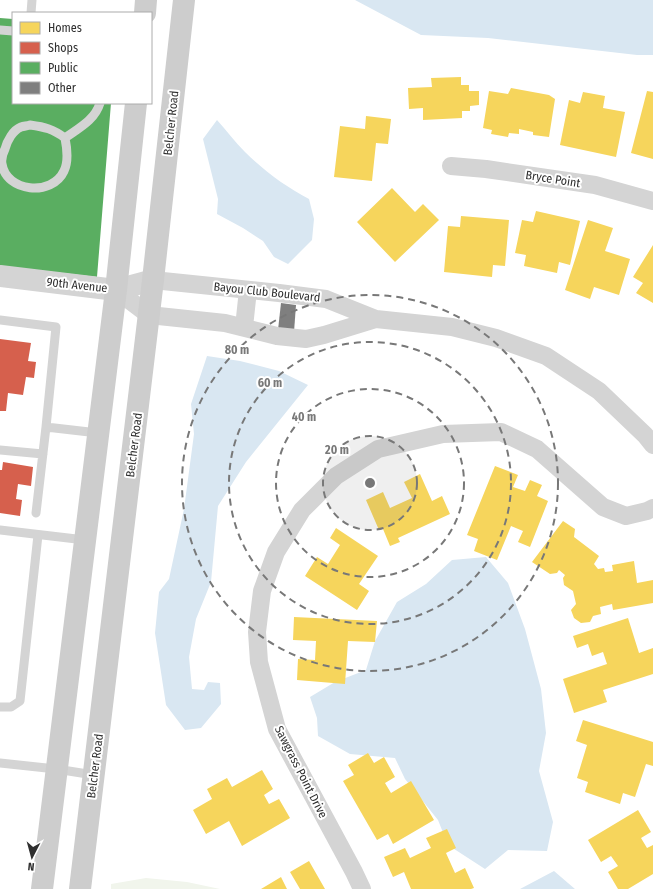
<svg xmlns="http://www.w3.org/2000/svg" width="653" height="889" viewBox="0 0 653 889" font-family="'Fira Sans Condensed',sans-serif">
<style>
.green{fill:#f1f5ec}
.water{fill:#d9e7f2}
.homes{fill:#f6d55c}
.shops{fill:#d6604d}
.public{fill:#5aae61}
.building{fill:#7f7f7f}
.lines{fill:none;stroke-linecap:round;stroke-linejoin:round}
.service{stroke:#d4d4d4;stroke-width:9}
.minor{stroke:#d4d4d4;stroke-width:18}
.tertiary{stroke:#d4d4d4;stroke-width:22}
.secondary{stroke:#cdcdcd;stroke-width:22}
.ring{fill:none;stroke:#787878;stroke-width:2;stroke-dasharray:7 5}
.labels{text-anchor:middle;stroke-width:4;stroke-linejoin:round;paint-order:stroke}
.street-label{font-size:12px;fill:#2f2f2f;stroke:#fff}
.centre{fill:#787878;stroke:#fff;stroke-width:2}
.ring-label{font-size:12px;text-anchor:middle;font-weight:bold;fill:#787878;stroke:#fff;stroke-width:4;stroke-linejoin:round;paint-order:stroke}
</style>
<rect width="100%" height="100%" fill="#fff"/>
<path class="green" d="M 146,878 L 187,882 L 220,889 L 111,889 L 111,884 Z"/>
<path class="water" d="M 355,0 L 653,0 L 653,55 L 637,55 L 488,38 L 421,35 Z
M 217,120 C 226,130 235,142 245,152 C 264,171 286,187 309,199 L 314,219 L 312,240 L 288,264 L 274,257 L 263,241 L 243,228 L 217,214 L 218,199 L 203,139 Z
M 207,356 L 240,361 L 279,371 L 308,385 L 246,462 L 218,506 L 211,582 L 196,619 L 189,657 L 192,689 L 204,690 L 208,682 L 220,683 L 221,704 L 201,728 L 185,730 L 166,705 L 155,633 L 159,592 L 169,579 L 184,509 L 194,434 L 191,404 Z
M 486,557 L 508,583 L 525,629 L 541,689 L 546,733 L 539,771 L 553,822 L 547,851 L 508,850 L 485,869 L 448,845 L 438,820 L 405,779 L 395,758 L 350,754 L 318,736 L 317,718 L 310,697 L 335,682 L 366,670 L 375,641 L 397,602 L 426,584 L 452,560 Z
M 554,871 L 575,889 L 520,889 Z"/>
<path class="homes" d="M 461,77 L 461,85 L 469,85 L 469,91 L 479,91 L 479,105 L 470,106 L 470,111 L 462,111 L 462,118 L 423,120 L 423,108 L 409,109 L 408,88 L 432,87 L 431,78 Z
M 511,88 L 549,95 L 555,99 L 549,137 L 533,135 L 533,132 L 519,129 L 519,134 L 509,133 L 508,137 L 491,134 L 492,130 L 483,128 L 489,91 L 508,94 Z
M 647,91 L 653,92 L 653,159 L 631,153 Z
M 583,92 L 605,96 L 603,108 L 625,112 L 616,157 L 560,145 L 569,100 L 580,103 Z
M 366,116 L 391,119 L 388,144 L 376,143 L 372,181 L 334,177 L 340,126 L 365,129 Z
M 392,188 L 415,212 L 423,204 L 439,220 L 395,262 L 357,222 Z
M 536,211 L 580,221 L 570,265 L 559,262 L 557,273 L 524,266 L 526,255 L 515,253 L 522,220 L 533,222 Z
M 461,216 L 509,220 L 505,266 L 493,265 L 492,277 L 444,272 L 448,226 L 460,227 Z
M 588,220 L 613,228 L 605,251 L 630,259 L 619,295 L 594,287 L 590,299 L 565,290 Z
M 653,245 L 653,303 L 636,293 L 643,283 L 633,277 Z
M 495,466 L 518,475 L 513,487 L 525,491 L 530,480 L 542,485 L 537,496 L 548,501 L 530,547 L 518,542 L 523,531 L 511,526 L 497,560 L 474,551 L 478,539 L 467,535 Z
M 420,474 L 432,501 L 442,496 L 450,514 L 398,538 L 400,542 L 390,546 L 383,529 L 379,530 L 366,500 L 383,492 L 390,508 L 412,498 L 404,482 Z
M 563,521 L 575,529 L 574,537 L 599,556 L 594,564 L 598,569 L 604,568 L 605,572 L 613,571 L 612,565 L 634,561 L 637,583 L 653,580 L 653,603 L 613,610 L 612,604 L 600,607 L 601,614 L 593,616 L 590,622 L 581,623 L 574,618 L 571,610 L 576,604 L 573,591 L 564,585 L 563,578 L 565,575 L 559,570 L 557,573 L 550,574 L 532,562 Z
M 336,528 L 378,556 L 359,584 L 369,591 L 357,610 L 305,576 L 317,557 L 328,564 L 340,545 L 330,538 Z
M 294,617 L 377,621 L 375,642 L 348,641 L 345,684 L 297,680 L 298,659 L 315,660 L 316,641 L 293,640 Z
M 628,618 L 639,653 L 653,648 L 653,674 L 603,690 L 607,702 L 574,713 L 563,679 L 607,664 L 603,652 L 592,656 L 588,644 L 577,648 L 573,636 Z
M 583,720 L 653,742 L 653,766 L 646,764 L 635,797 L 623,793 L 620,804 L 585,792 L 588,782 L 577,778 L 587,745 L 576,741 Z
M 368,753 L 374,763 L 384,757 L 395,777 L 385,783 L 391,793 L 411,781 L 434,820 L 393,844 L 388,834 L 377,840 L 343,781 L 354,775 L 348,765 Z
M 262,770 L 273,789 L 264,795 L 269,804 L 279,799 L 290,818 L 242,846 L 229,821 L 206,834 L 193,810 L 212,799 L 207,789 L 227,778 L 232,787 Z
M 638,810 L 651,832 L 641,838 L 647,848 L 653,845 L 653,874 L 628,889 L 618,889 L 608,872 L 618,866 L 611,856 L 601,862 L 588,840 Z
M 447,829 L 456,848 L 446,853 L 455,873 L 465,868 L 474,888 L 471,889 L 411,889 L 404,872 L 393,877 L 384,857 L 405,848 L 410,858 L 431,848 L 426,838 Z
M 309,861 L 325,889 L 300,889 L 290,872 Z
M 281,877 L 287,889 L 261,889 Z"/>
<path class="shops" d="M 0,339 L 31,343 L 28,361 L 36,362 L 34,378 L 26,377 L 23,395 L 8,393 L 6,411 L 0,411 Z
M 3,462 L 33,467 L 31,486 L 18,484 L 16,499 L 22,500 L 20,516 L 0,513 L 0,470 L 2,470 Z"/>
<path class="public" d="M 0,18 L 13,19 L 13,103 L 111,103 L 97,277 L 0,266 Z"/>
<path class="building" d="M 281,303 L 296,305 L 294,332 L 278,330 Z"/>
<g class="lines">
<path class="service" d="M 31,13 L 32,0
M 0,30 L 13,31
M 30,125 C 45,127 53,129 65,138 C 67,148 69,161 64,171 C 52,197 6,192 2,164 C 1,159 3,153 5,149 C 7,141 13,130 21,127 C 24,126 27,126 30,125 Z
M 65,138 C 79,128 95,120 100,103
M 0,320 L 56,327 L 46,427
M 0,450 L 43,454
M 36,513 L 46,427 L 98,433
M 0,530 L 85,540
M 0,707 L 11,707 L 20,701 L 38,535
M 0,763 L 56,769 L 94,775"/>
<path class="minor" d="M 451,166 L 486,169 L 595,185 L 653,201
M 153,280 L 279,293 L 326,299 L 376,319 L 452,327 L 496,338 L 546,356 L 599,391 L 645,435 L 653,445
M 116,290 L 149,315 L 225,323 L 277,336 L 306,339 L 324,335 L 376,319
M 244,327 L 248,290
M 362,889 L 354,872 L 277,729 L 259,662 L 257,632 L 262,591 L 276,552 L 302,510 L 336,476 L 378,449 L 443,434 L 501,432 L 537,449 L 603,507 L 626,516 L 647,511 L 653,508"/>
<path class="tertiary" d="M 0,276 L 116,290 L 153,280"/>
<path class="secondary" d="M 145,13 L 146,0
M 42,889 L 116,290 L 136,103
M 80,889 L 153,280 L 184,0"/>
</g>
<circle cx="370" cy="483" r="47" fill="#787878" fill-opacity=".12"/>
<g class="ring">
<circle cx="370" cy="483" r="47"/>
<circle cx="370" cy="483" r="94"/>
<circle cx="370" cy="483" r="141"/>
<circle cx="370" cy="483" r="188"/>
</g>
<g class="labels">
<g class="street-label">
<text transform="translate(171 123) rotate(-84)" y="4">Belcher Road</text>
<text transform="translate(553 179) rotate(9)" y="4">Bryce Point</text>
<text transform="translate(77 285) rotate(6)" y="4">90th Avenue</text>
<text transform="translate(267 292) rotate(6)" y="4">Bayou Club Boulevard</text>
<text transform="translate(134 445) rotate(-83)" y="4">Belcher Road</text>
<text transform="translate(95 766) rotate(-83)" y="4">Belcher Road</text>
<text transform="translate(301 772) rotate(63)" y="4">Sawgrass Point Drive</text>
</g>
</g>
<circle cx="370" cy="483" r="6" class="centre"/>
<g class="ring-label">
<text x="237" y="354">80 m</text>
<text x="270" y="387">60 m</text>
<text x="304" y="421">40 m</text>
<text x="337" y="454">20 m</text>
</g>
<rect x="12" y="12" width="140" height="92" fill="#ffffff" stroke="#acacac"/>
<rect x="20" y="22" width="20" height="12" fill="#f6d55c" stroke="#acacac"/>
<text x="48" y="32" font-size="12" fill="#2f2f2f">Homes</text>
<rect x="20" y="42" width="20" height="12" fill="#d6604d" stroke="#acacac"/>
<text x="48" y="52" font-size="12" fill="#2f2f2f">Shops</text>
<rect x="20" y="62" width="20" height="12" fill="#5aae61" stroke="#acacac"/>
<text x="48" y="72" font-size="12" fill="#2f2f2f">Public</text>
<rect x="20" y="82" width="20" height="12" fill="#7f7f7f" stroke="#acacac"/>
<text x="48" y="92" font-size="12" fill="#2f2f2f">Other</text>
<g transform="translate(32 857) rotate(186)" stroke="#ffffff" stroke-width="3" paint-order="stroke">
<path d="M0-3L7 15L0 10L-7 15Z" fill="#2f2f2f"/>
<text y="-6" font-size="11" font-weight="bold" text-anchor="middle" fill="#2f2f2f">N</text>
</g>
</svg>
